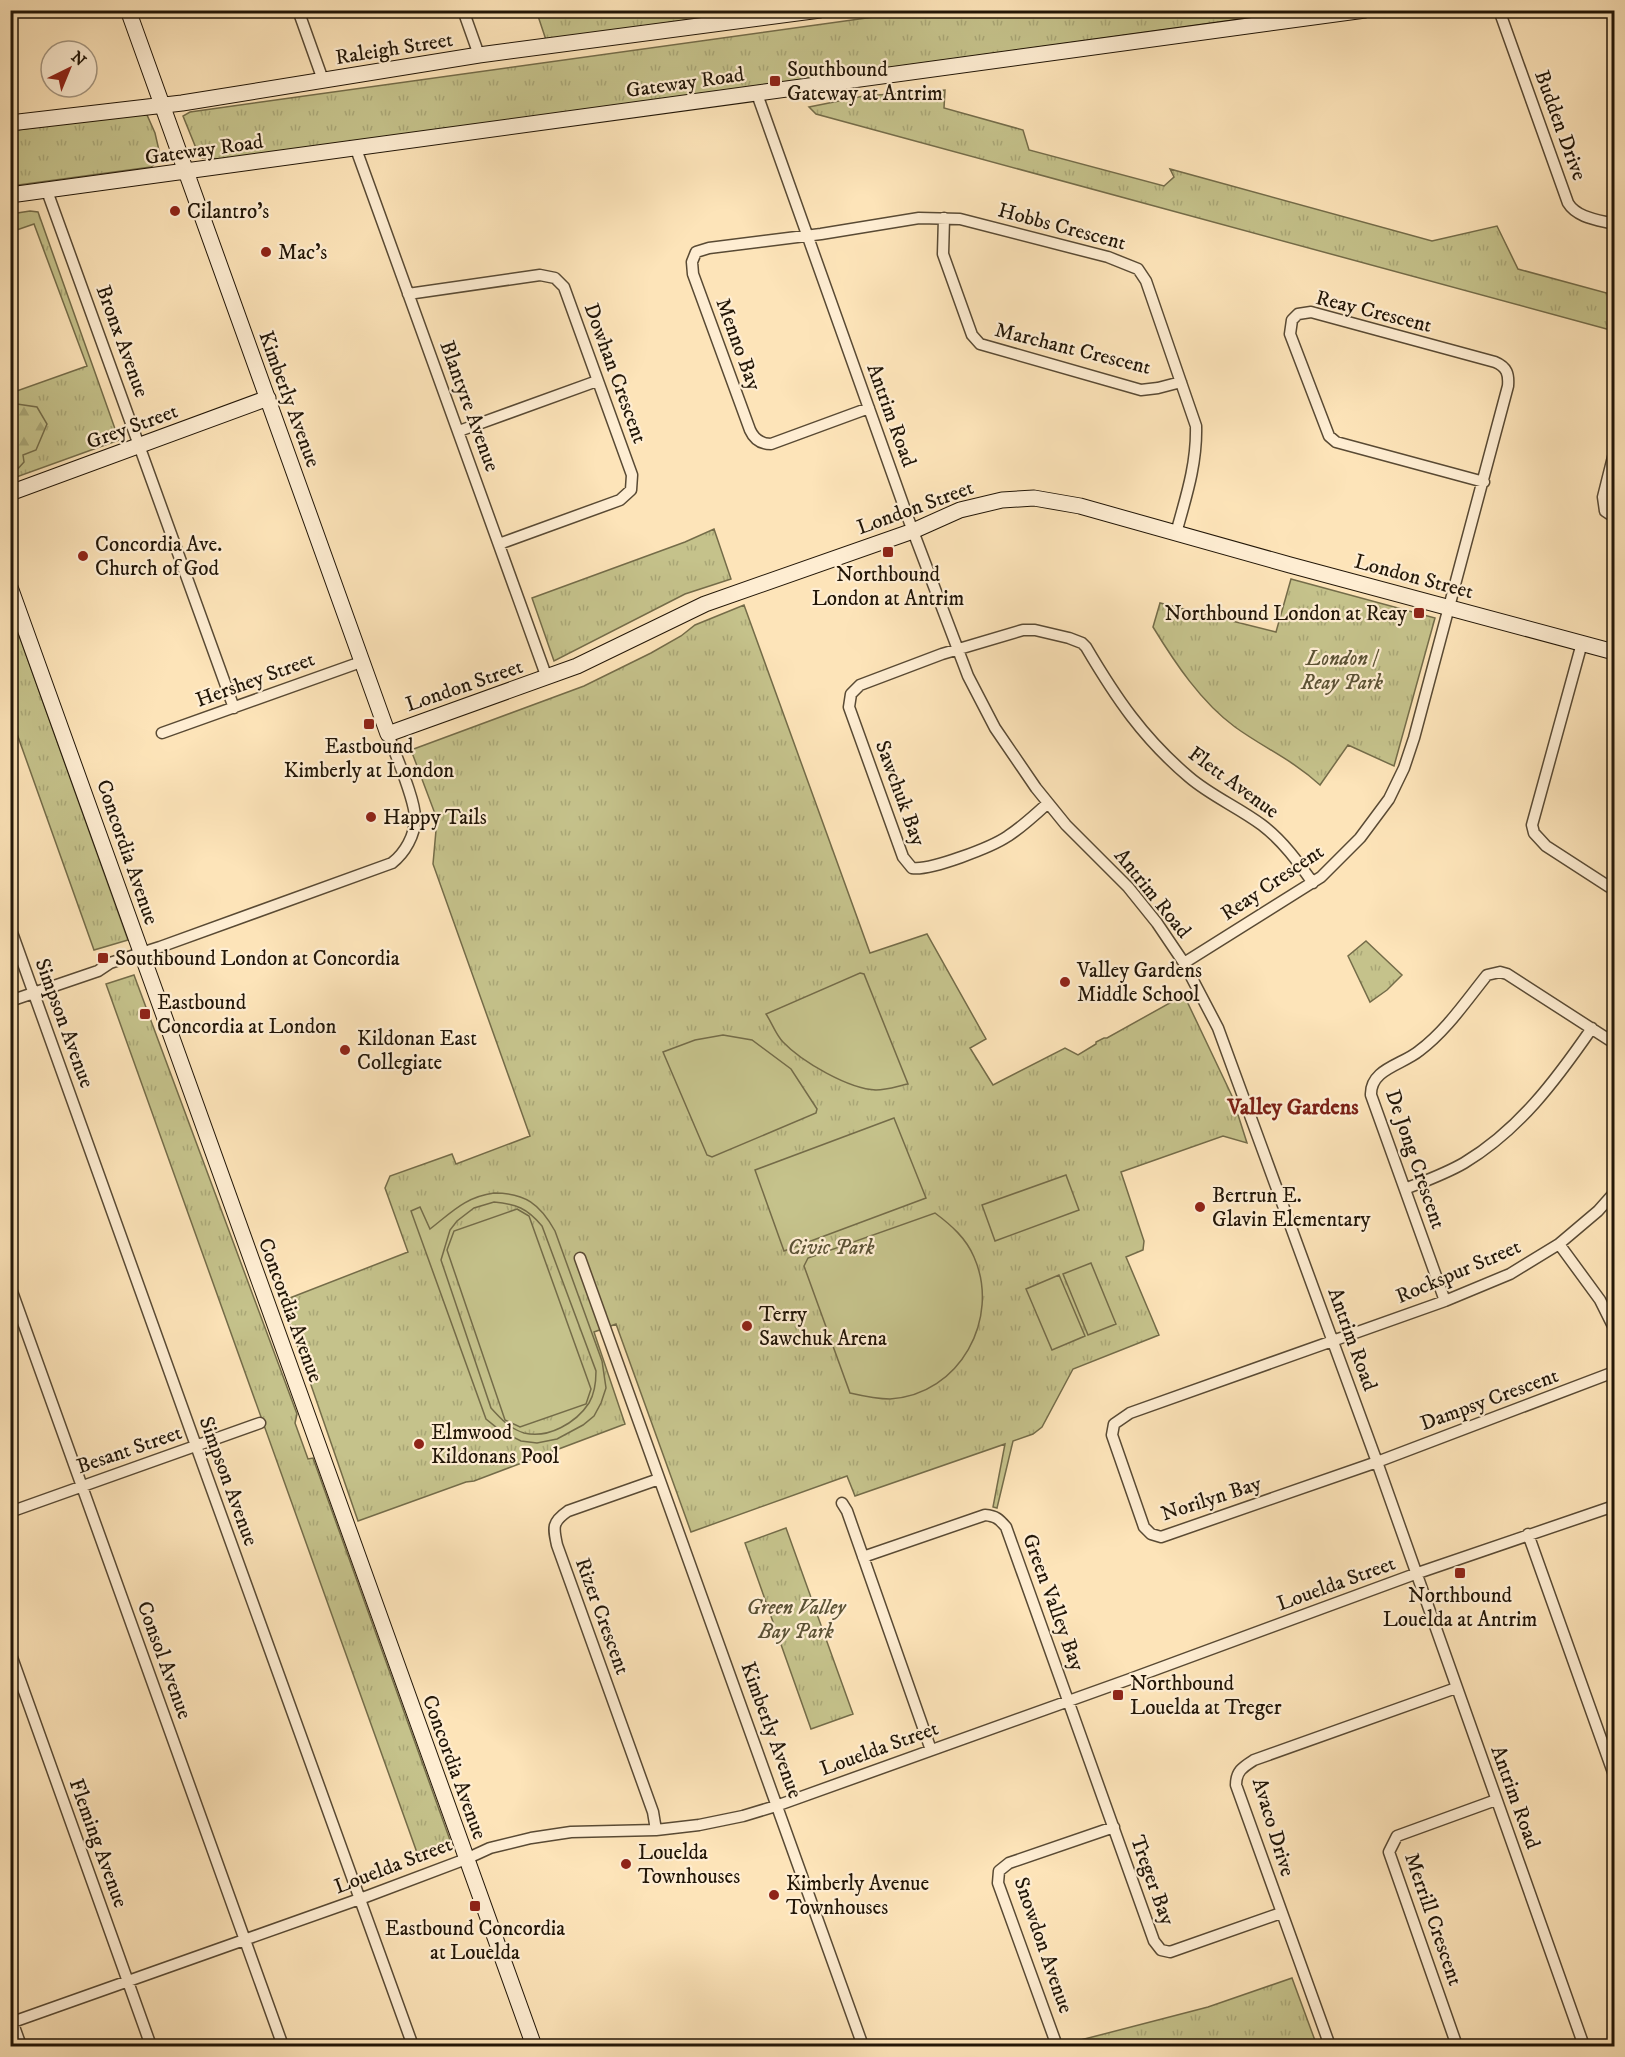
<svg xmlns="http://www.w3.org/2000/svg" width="1625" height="2057" viewBox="0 0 1625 2057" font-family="'IM FELL DW Pica',serif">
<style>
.grass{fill:url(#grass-tufts);stroke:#746c49;stroke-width:1.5}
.forest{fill:url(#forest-firs);stroke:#746c49;stroke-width:1.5}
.pitch{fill:#c5c28b;stroke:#746c49;stroke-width:1.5;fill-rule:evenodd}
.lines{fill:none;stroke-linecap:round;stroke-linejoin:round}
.street-casing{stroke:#594a34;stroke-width:13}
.secondary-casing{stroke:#221607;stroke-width:17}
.street{stroke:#feedd2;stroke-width:10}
.secondary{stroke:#feedd2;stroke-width:15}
.poi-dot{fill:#8f2418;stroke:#feedd2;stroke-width:2}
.labels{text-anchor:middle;stroke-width:4.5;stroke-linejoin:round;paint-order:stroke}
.street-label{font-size:21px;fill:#221607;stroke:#feedd2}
.poi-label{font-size:21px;fill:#221607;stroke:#feedd2;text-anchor:start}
.park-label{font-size:21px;font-style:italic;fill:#5b5235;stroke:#feedd2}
.neighbourhood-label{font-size:22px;font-weight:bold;fill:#7a1f14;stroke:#feedd2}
</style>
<defs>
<pattern id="grass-tufts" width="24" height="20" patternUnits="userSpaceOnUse" patternTransform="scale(1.5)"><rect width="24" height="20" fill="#c5c28b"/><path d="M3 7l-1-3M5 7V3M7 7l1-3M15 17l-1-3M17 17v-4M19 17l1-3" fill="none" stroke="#a9a676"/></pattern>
<pattern id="forest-firs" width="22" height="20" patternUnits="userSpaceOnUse" patternTransform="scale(1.5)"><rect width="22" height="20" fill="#c5c28b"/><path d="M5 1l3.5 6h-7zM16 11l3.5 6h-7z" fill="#a9a676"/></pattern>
</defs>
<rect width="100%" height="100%" fill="#fde4b9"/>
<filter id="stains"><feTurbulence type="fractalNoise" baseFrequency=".00333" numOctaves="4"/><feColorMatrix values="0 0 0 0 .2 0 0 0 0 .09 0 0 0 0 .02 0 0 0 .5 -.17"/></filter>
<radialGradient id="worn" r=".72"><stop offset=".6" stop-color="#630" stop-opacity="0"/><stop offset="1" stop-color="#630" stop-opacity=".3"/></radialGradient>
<path class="grass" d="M 536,10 L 750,11 L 546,40 Z
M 917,11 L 1301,11 L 224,159 L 200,158 L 183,116 L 190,112 Z
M 945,90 L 944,108 L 1023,130 L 1029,150 L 1164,186 L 1174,177 L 1170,169 L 1432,241 L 1497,226 L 1518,269 L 1614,295 L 1614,331 L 816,114 L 809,107 L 864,96 Z
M 138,113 L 147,115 L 155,133 L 161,159 L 151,167 L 11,186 L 10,131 Z
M 30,211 L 38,212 L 119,440 L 11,479 L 11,393 L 87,366 L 34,224 L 11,232 L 11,214 Z
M 714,529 L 731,579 L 685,594 L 554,661 L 532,598 L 685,542 Z
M 1291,579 L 1435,618 L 1394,766 L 1348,745 L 1320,785 C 1293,760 1264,748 1235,727 C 1201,702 1175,663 1153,627 L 1160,603 L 1276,632 Z
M 744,605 L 870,953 L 927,934 L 986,1039 L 970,1048 L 993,1085 L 1065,1048 L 1078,1055 L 1096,1044 L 1096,1042 L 1104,1038 L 1107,1038 L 1184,995 L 1232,1096 L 1247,1143 L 1223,1136 L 1121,1172 L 1144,1241 L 1143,1250 L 1126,1257 L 1159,1335 L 1073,1369 L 1042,1427 L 1033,1434 L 1013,1441 L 997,1508 L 993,1507 L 1005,1444 L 855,1496 L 847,1476 L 691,1532 L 616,1324 L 594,1332 L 625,1424 L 474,1481 L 466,1482 L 358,1521 L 282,1301 L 408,1252 L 385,1188 L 390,1176 L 452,1154 L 456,1164 L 530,1136 L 433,864 L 437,819 L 411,750 L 584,686 L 651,653 L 681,636 L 695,625 Z
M 11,613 L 128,940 L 94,950 L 11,717 Z
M 1366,941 L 1402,975 L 1387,990 L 1370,1002 L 1348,956 Z
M 134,975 L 297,1414 L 295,1423 L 308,1459 L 313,1458 L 450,1840 L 443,1843 L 446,1852 L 420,1861 L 106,984 Z
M 786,1528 L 853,1714 L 811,1729 L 745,1543 Z
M 1292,1978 L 1317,2046 L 1070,2046 L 1073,2042 L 1208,2007 Z"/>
<path class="forest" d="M 10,403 L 37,407 L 47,424 L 36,450 L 23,455 L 24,462 L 15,472 L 11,469 Z"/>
<path class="pitch" d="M 860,973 L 864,974 L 908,1084 C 898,1086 887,1090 876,1090 C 849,1089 802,1062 783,1042 C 776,1035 772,1023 766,1014 Z
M 723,1035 L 752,1040 L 791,1069 L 817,1109 L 816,1113 L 712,1157 L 707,1155 L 663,1052 L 695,1040 Z
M 894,1118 L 926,1198 L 784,1251 L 755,1170 Z
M 1066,1175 L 1079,1210 L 995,1241 L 982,1205 Z
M 494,1193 C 525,1193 540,1204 555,1231 L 602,1361 L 606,1388 L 601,1403 L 594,1416 L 583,1425 L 557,1439 L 537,1443 L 521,1441 L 501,1431 L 486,1419 L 411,1211 L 420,1207 L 430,1229 C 452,1212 465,1197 494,1193 ZM 494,1202 C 516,1204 527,1208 542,1226 L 596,1371 C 596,1383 595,1393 589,1403 C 576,1423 548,1439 524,1433 C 510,1429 500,1418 491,1408 L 441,1260 L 450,1230 L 457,1221 L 474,1208 Z
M 517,1209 L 529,1216 L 591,1389 L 586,1404 L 520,1427 L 505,1420 L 447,1250 L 454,1231 Z
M 935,1213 C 951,1225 966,1238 974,1257 C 1001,1318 960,1395 890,1399 C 876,1399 863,1396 850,1393 L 804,1266 L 808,1258 Z
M 1091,1263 L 1116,1324 L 1088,1335 L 1063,1274 Z
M 1059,1275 L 1085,1336 L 1052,1350 L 1026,1289 Z"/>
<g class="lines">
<defs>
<path id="street" d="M 298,10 L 323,80
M 463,10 L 479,55
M 1499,10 L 1568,203 C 1577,218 1599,220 1614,224
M 757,94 L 908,518 L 968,676 L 995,728 L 1036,788 L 1066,825 L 1128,887 L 1157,923 L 1184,963 L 1218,1028 L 1377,1462 L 1584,2046
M 356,149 L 547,678
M 47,191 L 234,708
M 944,218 L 943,254 L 972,335 L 980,344 L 1141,390 L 1158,388 L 1181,382
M 408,294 L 540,275 L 555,278 L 564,287 L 632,475 L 631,490 L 620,500 L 499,544
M 869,408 L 771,444 C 761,444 754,439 750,430 L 693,274 L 692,262 L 696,252 L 709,248 L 821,234 L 919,218 L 960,219 L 1108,257 L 1138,269 L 1146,281 L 1196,426 C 1197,464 1186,497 1176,533
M 459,431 L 597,381
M 1614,453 L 1603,497 L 1605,511 L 1614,517
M 1582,643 L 1532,825 L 1534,833 L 1546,846 L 1614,890
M 162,733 L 361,662
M 1048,803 C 1035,815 1022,827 1008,836 C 992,847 930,871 912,868 L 903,857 L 849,707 L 851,694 L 860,685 L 942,654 L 1023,630 L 1035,630 L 1069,638 L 1082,643 L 1086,647 C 1116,698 1143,738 1189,777 C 1211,796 1238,807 1262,825 C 1283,841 1298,862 1313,883
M 10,927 L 199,1454 L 413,2046
M 1184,963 L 1321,877 L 1360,838 L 1389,799 L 1404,768 L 1414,738 L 1508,386 C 1509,374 1507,367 1495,362 L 1311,312 L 1298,314 L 1292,320 L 1290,334 L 1329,436 L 1336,442 L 1484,482
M 10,1001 L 98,971 L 110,963 L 160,947 L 392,863 C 405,853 415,835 415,819 C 416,801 395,754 388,734
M 1405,1189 C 1425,1181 1445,1174 1464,1163 C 1519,1130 1556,1080 1592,1028
M 1614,1193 L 1598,1211 L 1559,1244 L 1510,1274 L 1445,1301 L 1130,1413 L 1114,1424 L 1112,1435 L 1144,1527 L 1151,1534 L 1161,1537 L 1377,1462 L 1614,1372
M 1559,1244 L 1600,1300 L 1614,1328
M 580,1258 L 863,2046
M 10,1286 L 283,2046
M 1445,1301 L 1371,1095 C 1370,1069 1402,1065 1419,1051 C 1446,1031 1466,1001 1487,975 L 1500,972 L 1507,974 L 1614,1043
M 842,1503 L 847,1511 L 931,1750
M 10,1512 L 260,1423
M 1528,1534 L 1614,1775
M 863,1557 L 985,1515 C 996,1516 999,1519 1006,1527 L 1154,1941 L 1161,1950 L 1170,1952 L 1281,1913
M 10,1652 L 151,2046
M 656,1830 L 653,1812 L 557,1545 C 553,1527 552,1522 568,1511 L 659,1479
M 11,2018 L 21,2046
M 10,2023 L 368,1896 L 466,1859 L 490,1848 L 531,1838 L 571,1832 L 656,1830 L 699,1825 L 743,1816 L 776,1806 L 1130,1679 L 1415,1574 L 1614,1506
M 1057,2046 L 998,1883 L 999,1871 L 1009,1863 L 1114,1827
M 1330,2046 L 1236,1785 C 1236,1771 1243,1767 1254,1760 L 1456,1688
M 1457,2046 L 1389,1852 L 1397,1836 L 1496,1800"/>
<path id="secondary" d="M 128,10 L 388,734 L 577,666 L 705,604 L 913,531 L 960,510 L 1002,500 L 1034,498 L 1080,506 L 1290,565 L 1614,652
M 10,123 L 182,103 L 479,55 L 820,10
M 10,195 L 1365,10
M 10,493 L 268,398
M 10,587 L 534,2046"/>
</defs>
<use href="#street" class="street-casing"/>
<use href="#secondary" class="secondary-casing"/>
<use href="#street" class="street"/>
<use href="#secondary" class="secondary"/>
</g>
<g class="poi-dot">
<rect x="769" y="75" width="12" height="12" rx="3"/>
<circle cx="175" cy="211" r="6"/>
<circle cx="266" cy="252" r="6"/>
<rect x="882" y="546" width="12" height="12" rx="3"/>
<circle cx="83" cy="556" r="6"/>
<rect x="1413" y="607" width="12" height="12" rx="3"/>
<rect x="363" y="718" width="12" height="12" rx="3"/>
<circle cx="371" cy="817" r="6"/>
<rect x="97" y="952" width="12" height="12" rx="3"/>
<circle cx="1065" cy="982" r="6"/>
<rect x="139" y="1008" width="12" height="12" rx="3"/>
<circle cx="345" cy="1050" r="6"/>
<circle cx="1200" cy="1207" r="6"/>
<circle cx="747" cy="1326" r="6"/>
<circle cx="419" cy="1444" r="6"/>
<rect x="1454" y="1567" width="12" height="12" rx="3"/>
<rect x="1112" y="1689" width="12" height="12" rx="3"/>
<circle cx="626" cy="1864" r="6"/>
<circle cx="774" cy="1895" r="6"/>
<rect x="469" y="1900" width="12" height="12" rx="3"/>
</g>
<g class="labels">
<g class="street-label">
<text transform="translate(394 48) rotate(-9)" y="7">Raleigh Street</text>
<text transform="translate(685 82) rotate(-8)" y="7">Gateway Road</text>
<text transform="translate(1561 125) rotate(70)" y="7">Budden Drive</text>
<text transform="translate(204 149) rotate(-8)" y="7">Gateway Road</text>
<text transform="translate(1062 226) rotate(15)" y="7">Hobbs Crescent</text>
<text transform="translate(1374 311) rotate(14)" y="7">Reay Crescent</text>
<text transform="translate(123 341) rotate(70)" y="7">Bronx Avenue</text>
<text transform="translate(739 344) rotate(70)" y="7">Menno Bay</text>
<text transform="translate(1073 348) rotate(14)" y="7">Marchant Crescent</text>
<text transform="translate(616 373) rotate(70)" y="7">Dowhan Crescent</text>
<text transform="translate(290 399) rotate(70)" y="7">Kimberly Avenue</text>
<text transform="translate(470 406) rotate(70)" y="7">Blantyre Avenue</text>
<text transform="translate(892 415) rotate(70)" y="7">Antrim Road</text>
<text transform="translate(132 426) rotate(-20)" y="7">Grey Street</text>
<text transform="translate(915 507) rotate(-20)" y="7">London Street</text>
<text transform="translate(1414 576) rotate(15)" y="7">London Street</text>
<text transform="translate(255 679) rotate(-20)" y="7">Hershey Street</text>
<text transform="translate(464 685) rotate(-19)" y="7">London Street</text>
<text transform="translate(1234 782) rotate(36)" y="7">Flett Avenue</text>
<text transform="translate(901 793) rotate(70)" y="7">Sawchuk Bay</text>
<text transform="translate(128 852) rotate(71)" y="7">Concordia Avenue</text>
<text transform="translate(1272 882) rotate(-34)" y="7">Reay Crescent</text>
<text transform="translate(1153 893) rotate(51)" y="7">Antrim Road</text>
<text transform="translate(65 1023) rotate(70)" y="7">Simpson Avenue</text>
<text transform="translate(1416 1159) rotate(71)" y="7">De Jong Crescent</text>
<text transform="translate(1458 1271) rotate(-23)" y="7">Rockspur Street</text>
<text transform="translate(291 1310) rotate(70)" y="7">Concordia Avenue</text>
<text transform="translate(1353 1339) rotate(70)" y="7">Antrim Road</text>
<text transform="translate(1489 1399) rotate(-20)" y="7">Dampsy Crescent</text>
<text transform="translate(129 1449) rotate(-19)" y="7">Besant Street</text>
<text transform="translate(229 1481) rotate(70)" y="7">Simpson Avenue</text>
<text transform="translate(1211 1498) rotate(-18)" y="7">Norilyn Bay</text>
<text transform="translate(1336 1583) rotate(-20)" y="7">Louelda Street</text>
<text transform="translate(1054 1602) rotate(70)" y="7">Green Valley Bay</text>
<text transform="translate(603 1616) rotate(70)" y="7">Rizer Crescent</text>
<text transform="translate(165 1660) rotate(70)" y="7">Consol Avenue</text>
<text transform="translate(772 1730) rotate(70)" y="7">Kimberly Avenue</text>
<text transform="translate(879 1748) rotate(-20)" y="7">Louelda Street</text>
<text transform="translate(455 1767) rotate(70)" y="7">Concordia Avenue</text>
<text transform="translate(1516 1797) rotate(70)" y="7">Antrim Road</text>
<text transform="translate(1274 1827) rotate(73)" y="7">Avaco Drive</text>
<text transform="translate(99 1843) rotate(70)" y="7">Fleming Avenue</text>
<text transform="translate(393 1865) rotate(-21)" y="7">Louelda Street</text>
<text transform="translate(1153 1880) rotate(70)" y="7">Treger Bay</text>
<text transform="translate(1434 1919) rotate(71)" y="7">Merrill Crescent</text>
<text transform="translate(1044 1945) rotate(71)" y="7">Snowdon Avenue</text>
</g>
<g class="poi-label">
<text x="787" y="76">Southbound<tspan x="787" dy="24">Gateway at Antrim</tspan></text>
<text x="187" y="218">Cilantro's</text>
<text x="278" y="259">Mac's</text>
<text x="95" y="551">Concordia Ave.<tspan x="95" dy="24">Church of God</tspan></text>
<text x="888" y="581" text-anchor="middle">Northbound<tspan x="888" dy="24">London at Antrim</tspan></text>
<text x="1407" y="620" text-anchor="end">Northbound London at Reay</text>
<text x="369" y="753" text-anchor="middle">Eastbound<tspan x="369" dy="24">Kimberly at London</tspan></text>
<text x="383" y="824">Happy Tails</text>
<text x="115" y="965">Southbound London at Concordia</text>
<text x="1077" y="977">Valley Gardens<tspan x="1077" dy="24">Middle School</tspan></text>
<text x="157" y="1009">Eastbound<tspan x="157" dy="24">Concordia at London</tspan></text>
<text x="357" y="1045">Kildonan East<tspan x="357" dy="24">Collegiate</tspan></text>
<text x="1212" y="1202">Bertrun E.<tspan x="1212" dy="24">Glavin Elementary</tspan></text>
<text x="759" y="1321">Terry<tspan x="759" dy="24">Sawchuk Arena</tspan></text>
<text x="431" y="1439">Elmwood<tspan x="431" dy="24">Kildonans Pool</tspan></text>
<text x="1460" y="1602" text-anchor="middle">Northbound<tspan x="1460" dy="24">Louelda at Antrim</tspan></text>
<text x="1130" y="1690">Northbound<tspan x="1130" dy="24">Louelda at Treger</tspan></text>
<text x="638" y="1859">Louelda<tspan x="638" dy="24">Townhouses</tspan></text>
<text x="786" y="1890">Kimberly Avenue<tspan x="786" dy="24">Townhouses</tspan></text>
<text x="475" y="1935" text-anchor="middle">Eastbound Concordia<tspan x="475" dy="24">at Louelda</tspan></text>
</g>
<g class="park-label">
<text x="1342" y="665">London /<tspan x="1342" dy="24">Reay Park</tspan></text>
<text x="831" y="1254">Civic Park</text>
<text x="796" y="1614">Green Valley<tspan x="796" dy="24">Bay Park</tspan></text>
</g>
<g class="neighbourhood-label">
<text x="1293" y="1114">Valley Gardens</text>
</g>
</g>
<rect width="1625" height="2057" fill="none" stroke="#fde4b9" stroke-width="36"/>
<rect x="12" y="12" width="1601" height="2033" fill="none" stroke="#221607" stroke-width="3"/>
<rect x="18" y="18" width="1589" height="2021" fill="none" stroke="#221607" stroke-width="1.5"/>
<g transform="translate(69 69) rotate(43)"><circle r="28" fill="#feedd2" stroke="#a69781" stroke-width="1.5"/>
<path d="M0-4.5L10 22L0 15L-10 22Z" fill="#8f2418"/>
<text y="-9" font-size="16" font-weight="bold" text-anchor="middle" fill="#221607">N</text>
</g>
<rect width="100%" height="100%" filter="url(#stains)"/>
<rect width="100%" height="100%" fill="url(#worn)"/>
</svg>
